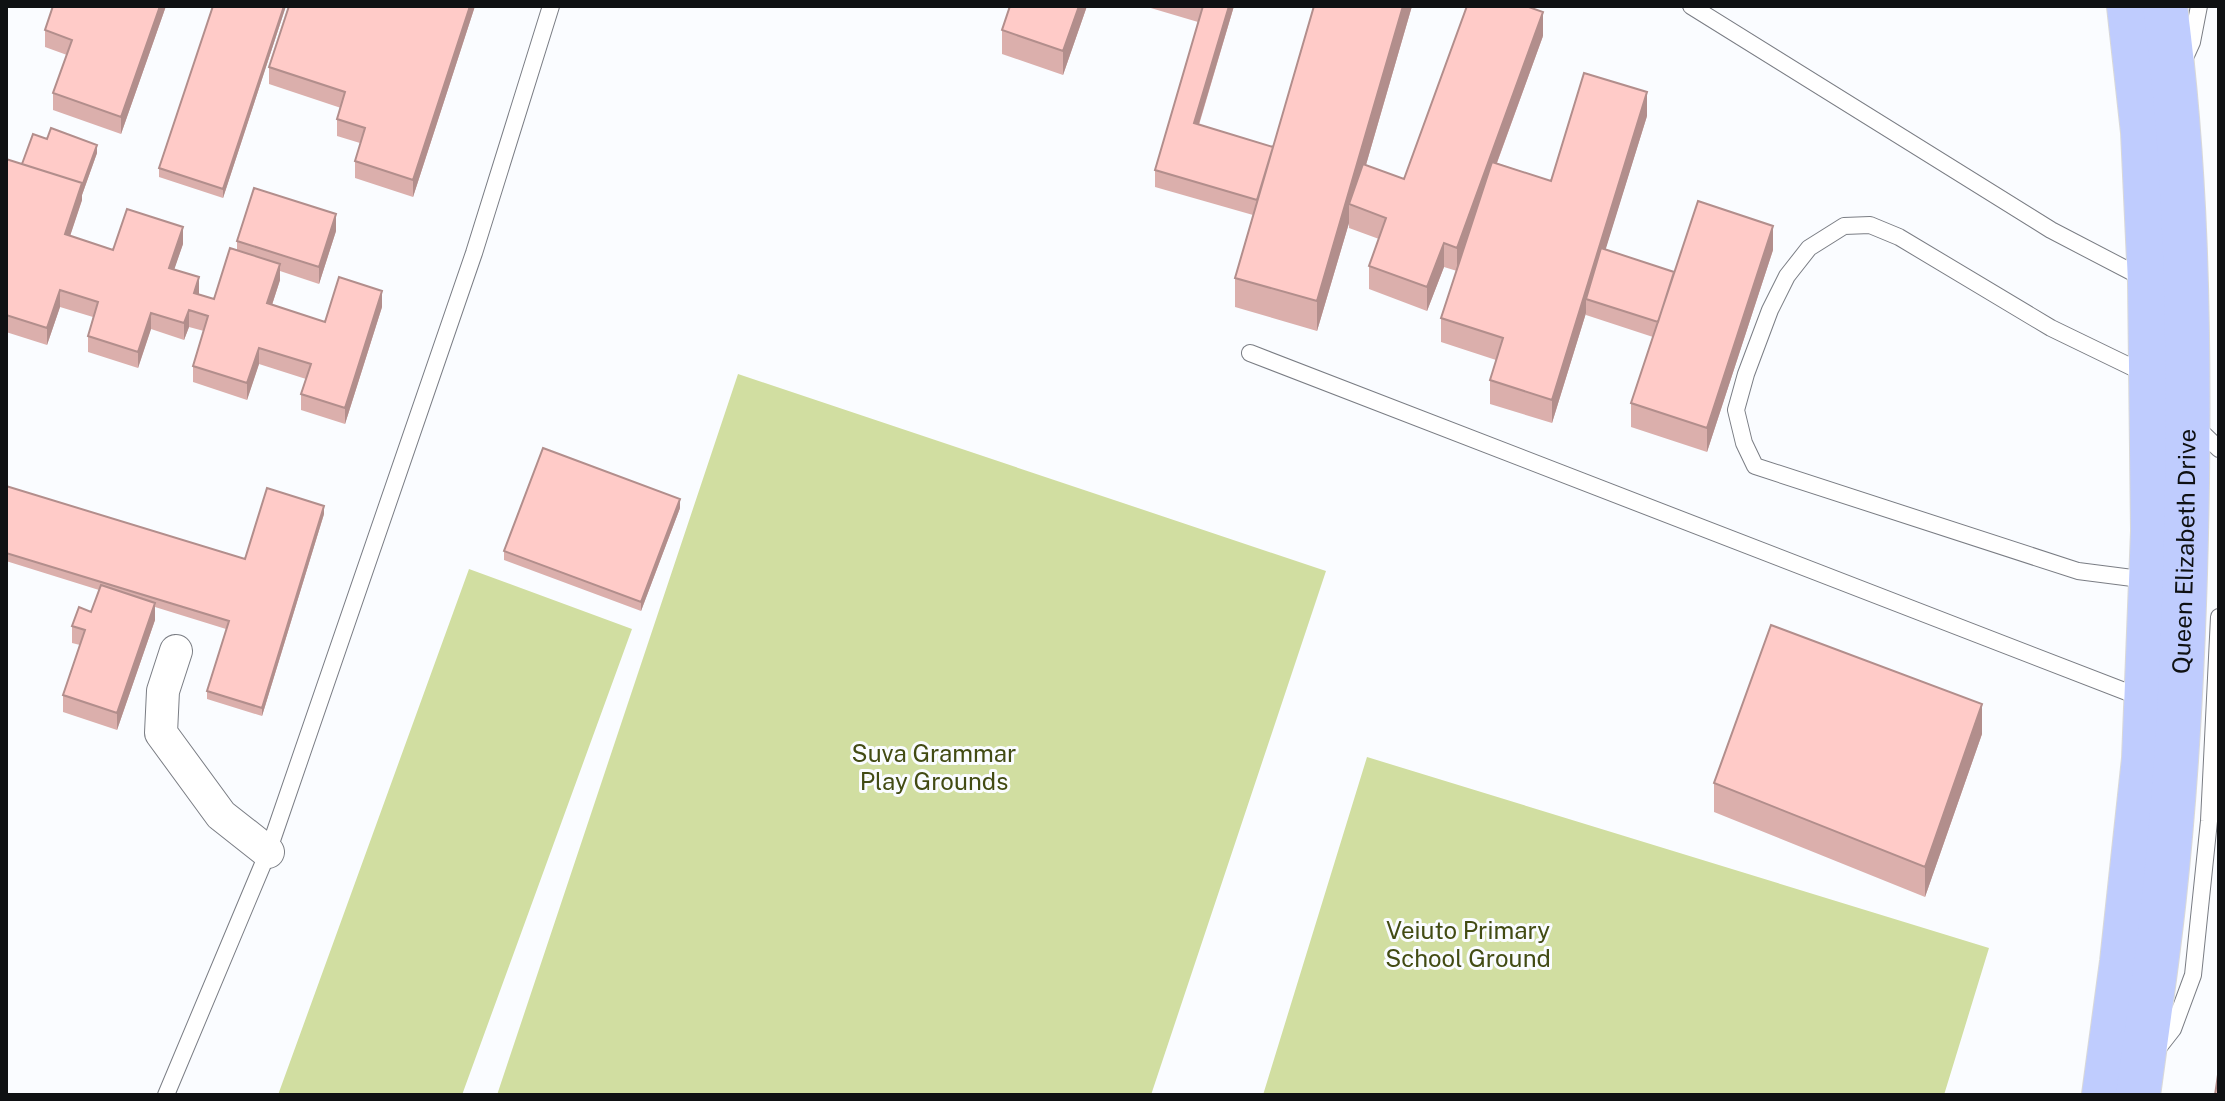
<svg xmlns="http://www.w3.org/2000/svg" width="2225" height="1101" viewBox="0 0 2225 1101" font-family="'Public Sans',sans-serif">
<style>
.green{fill:#d1dea1}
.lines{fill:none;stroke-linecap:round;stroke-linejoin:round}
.service-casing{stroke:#7a7d84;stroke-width:18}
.minor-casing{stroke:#7a7d84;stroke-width:34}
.primary-casing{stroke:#d9d9d9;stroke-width:46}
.service{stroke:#fff;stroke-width:16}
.minor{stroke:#fff;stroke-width:32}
.primary{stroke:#bfccfe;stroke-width:44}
.wall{fill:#dbafac}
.shaded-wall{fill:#b28e8c}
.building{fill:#ffcbc8;stroke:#b28e8c;stroke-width:2}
.labels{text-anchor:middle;stroke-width:6;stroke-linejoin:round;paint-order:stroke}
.street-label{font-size:24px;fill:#0f1113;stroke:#fafcff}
.park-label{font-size:24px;fill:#424b13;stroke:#fafcff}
</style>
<rect width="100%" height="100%" fill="#fafcff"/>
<path class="green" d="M 738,374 L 1326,571 L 1151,1095 L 497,1095 Z
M 469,569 L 632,629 L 462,1095 L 278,1095 Z
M 1367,757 L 1989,948 L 1944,1095 L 1263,1095 Z"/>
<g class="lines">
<defs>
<path id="service" d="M 1691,6 L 2051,230 L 2145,279
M 2183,62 L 2192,42 L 2199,6
M 1250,353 L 2145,699
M 2195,426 L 2219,449
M 2148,580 L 2078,571 L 1755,466 L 1744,443 L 1736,410 L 1746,374 L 1770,310 L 1787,276 L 1809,248 L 1844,226 L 1870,225 L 1899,237 L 2051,328 L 2148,375
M 2155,1052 L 2173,1029 L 2193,975 L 2209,821 L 2219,617
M 166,1095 L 268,852 L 474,253 L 551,6"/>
<path id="minor" d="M 176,651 L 163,691 L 161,733 L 221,815 L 268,852"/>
<g id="primary">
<path d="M 2104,1095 L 2122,962 L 2144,759 L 2153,531 L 2150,282 L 2143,132 L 2129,6"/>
<path id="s1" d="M 2138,1095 C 2147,1029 2157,963 2164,897 C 2179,759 2185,621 2187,482 C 2189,323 2186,164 2165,6"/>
</g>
</defs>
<use href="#service" class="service-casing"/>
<use href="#minor" class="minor-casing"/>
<use href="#primary" class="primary-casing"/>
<use href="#service" class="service"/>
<use href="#minor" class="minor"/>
<use href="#primary" class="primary"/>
</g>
<path class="wall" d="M 166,6 L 121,134 L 53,110 L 53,93 L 67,55 L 45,47 L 45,30 Z
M 213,6 L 286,6 L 223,198 L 159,177 L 159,168 Z
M 475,6 L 413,197 L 355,178 L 355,161 L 360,143 L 337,136 L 337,119 L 341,108 L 269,84 L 269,67 Z
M 1010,6 L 1087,6 L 1063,75 L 1002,54 L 1002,30 Z
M 1144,6 L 1234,6 L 1199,125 L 1273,147 L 1412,6 L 1366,165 L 1404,179 L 1543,36 L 1497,163 L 1551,181 L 1647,116 L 1605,250 L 1674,272 L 1773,250 L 1707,452 L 1631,427 L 1631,403 L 1653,337 L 1586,315 L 1586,313 L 1552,423 L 1490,404 L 1490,380 L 1496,360 L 1441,342 L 1441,318 L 1457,271 L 1444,267 L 1427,311 L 1369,289 L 1369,266 L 1379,239 L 1349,228 L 1349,223 L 1317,331 L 1235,307 L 1235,278 L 1253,215 L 1155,187 L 1155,170 L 1198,22 Z
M 47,139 L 97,153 L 82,195 L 82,200 L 70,236 L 113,250 L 183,244 L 174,269 L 199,294 L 214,299 L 237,250 L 237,241 L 336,231 L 319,284 L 280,271 L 280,280 L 272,305 L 325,322 L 382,307 L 345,424 L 301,410 L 301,394 L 306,379 L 259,364 L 247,400 L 193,382 L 193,366 L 204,331 L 189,327 L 184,340 L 151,329 L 138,368 L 88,352 L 88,336 L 93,317 L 60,307 L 47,345 L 6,332 L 6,159 L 22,164 Z
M 6,486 L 245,559 L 324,514 L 262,716 L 207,699 L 207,691 L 226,629 L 155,607 L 155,620 L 117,730 L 63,712 L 63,695 L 80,645 L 72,643 L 72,626 L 91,612 L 99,590 L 6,561 Z
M 680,508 L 641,611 L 504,560 L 504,551 Z
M 1982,734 L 1925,897 L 1714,812 L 1714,783 Z"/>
<path class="shaded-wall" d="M 160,6 L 166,6 L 121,134 L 121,117 Z
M 284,6 L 286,6 L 223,198 L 223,189 Z
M 470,6 L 475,6 L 413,197 L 413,180 Z
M 1079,6 L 1087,6 L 1063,75 L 1063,51 Z
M 1229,6 L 1234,6 L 1194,140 L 1194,123 Z
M 1403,6 L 1412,6 L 1354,206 L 1349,204 L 1349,223 L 1317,331 L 1317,301 Z
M 1543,12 L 1543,36 L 1457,272 L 1457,248 Z
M 1647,92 L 1647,116 L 1590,300 L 1586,299 L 1586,313 L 1552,423 L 1552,400 Z
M 97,145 L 97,153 L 82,195 L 82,186 Z
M 82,183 L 82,200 L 65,251 L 65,234 Z
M 336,214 L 336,231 L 319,284 L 319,267 Z
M 1773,226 L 1773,250 L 1707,452 L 1707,428 Z
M 183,227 L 183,244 L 169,285 L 169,268 Z
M 1444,243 L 1444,267 L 1427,311 L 1427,287 Z
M 280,264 L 280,280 L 267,320 L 267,303 Z
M 199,277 L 199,294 L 194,310 L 194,293 Z
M 60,290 L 60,307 L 47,345 L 47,328 Z
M 382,291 L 382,307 L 345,424 L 345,408 Z
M 189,310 L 189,327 L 184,340 L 184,323 Z
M 151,313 L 151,329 L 138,368 L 138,352 Z
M 259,348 L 259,364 L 247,400 L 247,383 Z
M 680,499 L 680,508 L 641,611 L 641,602 Z
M 324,506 L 324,514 L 262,716 L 262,708 Z
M 155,603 L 155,620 L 117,730 L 117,713 Z
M 1982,704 L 1982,734 L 1925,897 L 1925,867 Z"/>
<path class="building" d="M 53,6 L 160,6 L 121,117 L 53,93 L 72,40 L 45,30 Z
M 213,6 L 284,6 L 223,189 L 159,168 Z
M 289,6 L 470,6 L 413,180 L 355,161 L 365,128 L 337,119 L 345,92 L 269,67 Z
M 1010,6 L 1079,6 L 1063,51 L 1002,30 Z
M 1203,6 L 1229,6 L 1194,123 L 1273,147 L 1257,200 L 1155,170 Z
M 1314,6 L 1403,6 L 1317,301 L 1235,278 Z
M 1467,6 L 1526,6 L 1543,12 L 1457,248 L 1444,243 L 1427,287 L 1369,266 L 1386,218 L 1349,204 L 1363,164 L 1404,179 Z
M 1584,73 L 1647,92 L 1552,400 L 1490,380 L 1503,338 L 1441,318 L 1492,162 L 1551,181 Z
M 51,128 L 97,145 L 82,186 L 82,183 L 22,164 L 33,134 L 47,139 Z
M 6,159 L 82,183 L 65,234 L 113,250 L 127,209 L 183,227 L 169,268 L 199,277 L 194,293 L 214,299 L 230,248 L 280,264 L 267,303 L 325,322 L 339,277 L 382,291 L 345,408 L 301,394 L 311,364 L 259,348 L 247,383 L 193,366 L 208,316 L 189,310 L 184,323 L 151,313 L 138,352 L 88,336 L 98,302 L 60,290 L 47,328 L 6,315 Z
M 254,188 L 336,214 L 319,267 L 237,241 Z
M 1698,201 L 1773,226 L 1707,428 L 1631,403 Z
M 1601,248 L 1674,272 L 1658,322 L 1586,299 Z
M 543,448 L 680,499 L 641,602 L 504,551 Z
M 6,486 L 245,559 L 267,488 L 324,506 L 262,708 L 207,691 L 229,621 L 6,553 Z
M 101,585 L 155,603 L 117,713 L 63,695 L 85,630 L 72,626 L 79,607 L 91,612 Z
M 1771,625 L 1982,704 L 1925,867 L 1714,783 Z
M 2219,1068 L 2219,1095 L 2215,1095 Z"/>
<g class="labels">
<g class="street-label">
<text dy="8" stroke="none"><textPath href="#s1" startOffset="546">Queen Elizabeth Drive</textPath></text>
</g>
<g class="park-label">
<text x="934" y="762">Suva Grammar<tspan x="934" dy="28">Play Grounds</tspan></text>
<text x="1468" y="939">Veiuto Primary<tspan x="1468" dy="28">School Ground</tspan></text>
</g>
</g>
<rect width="2225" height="1101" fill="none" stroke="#0f1113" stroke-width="16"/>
</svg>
